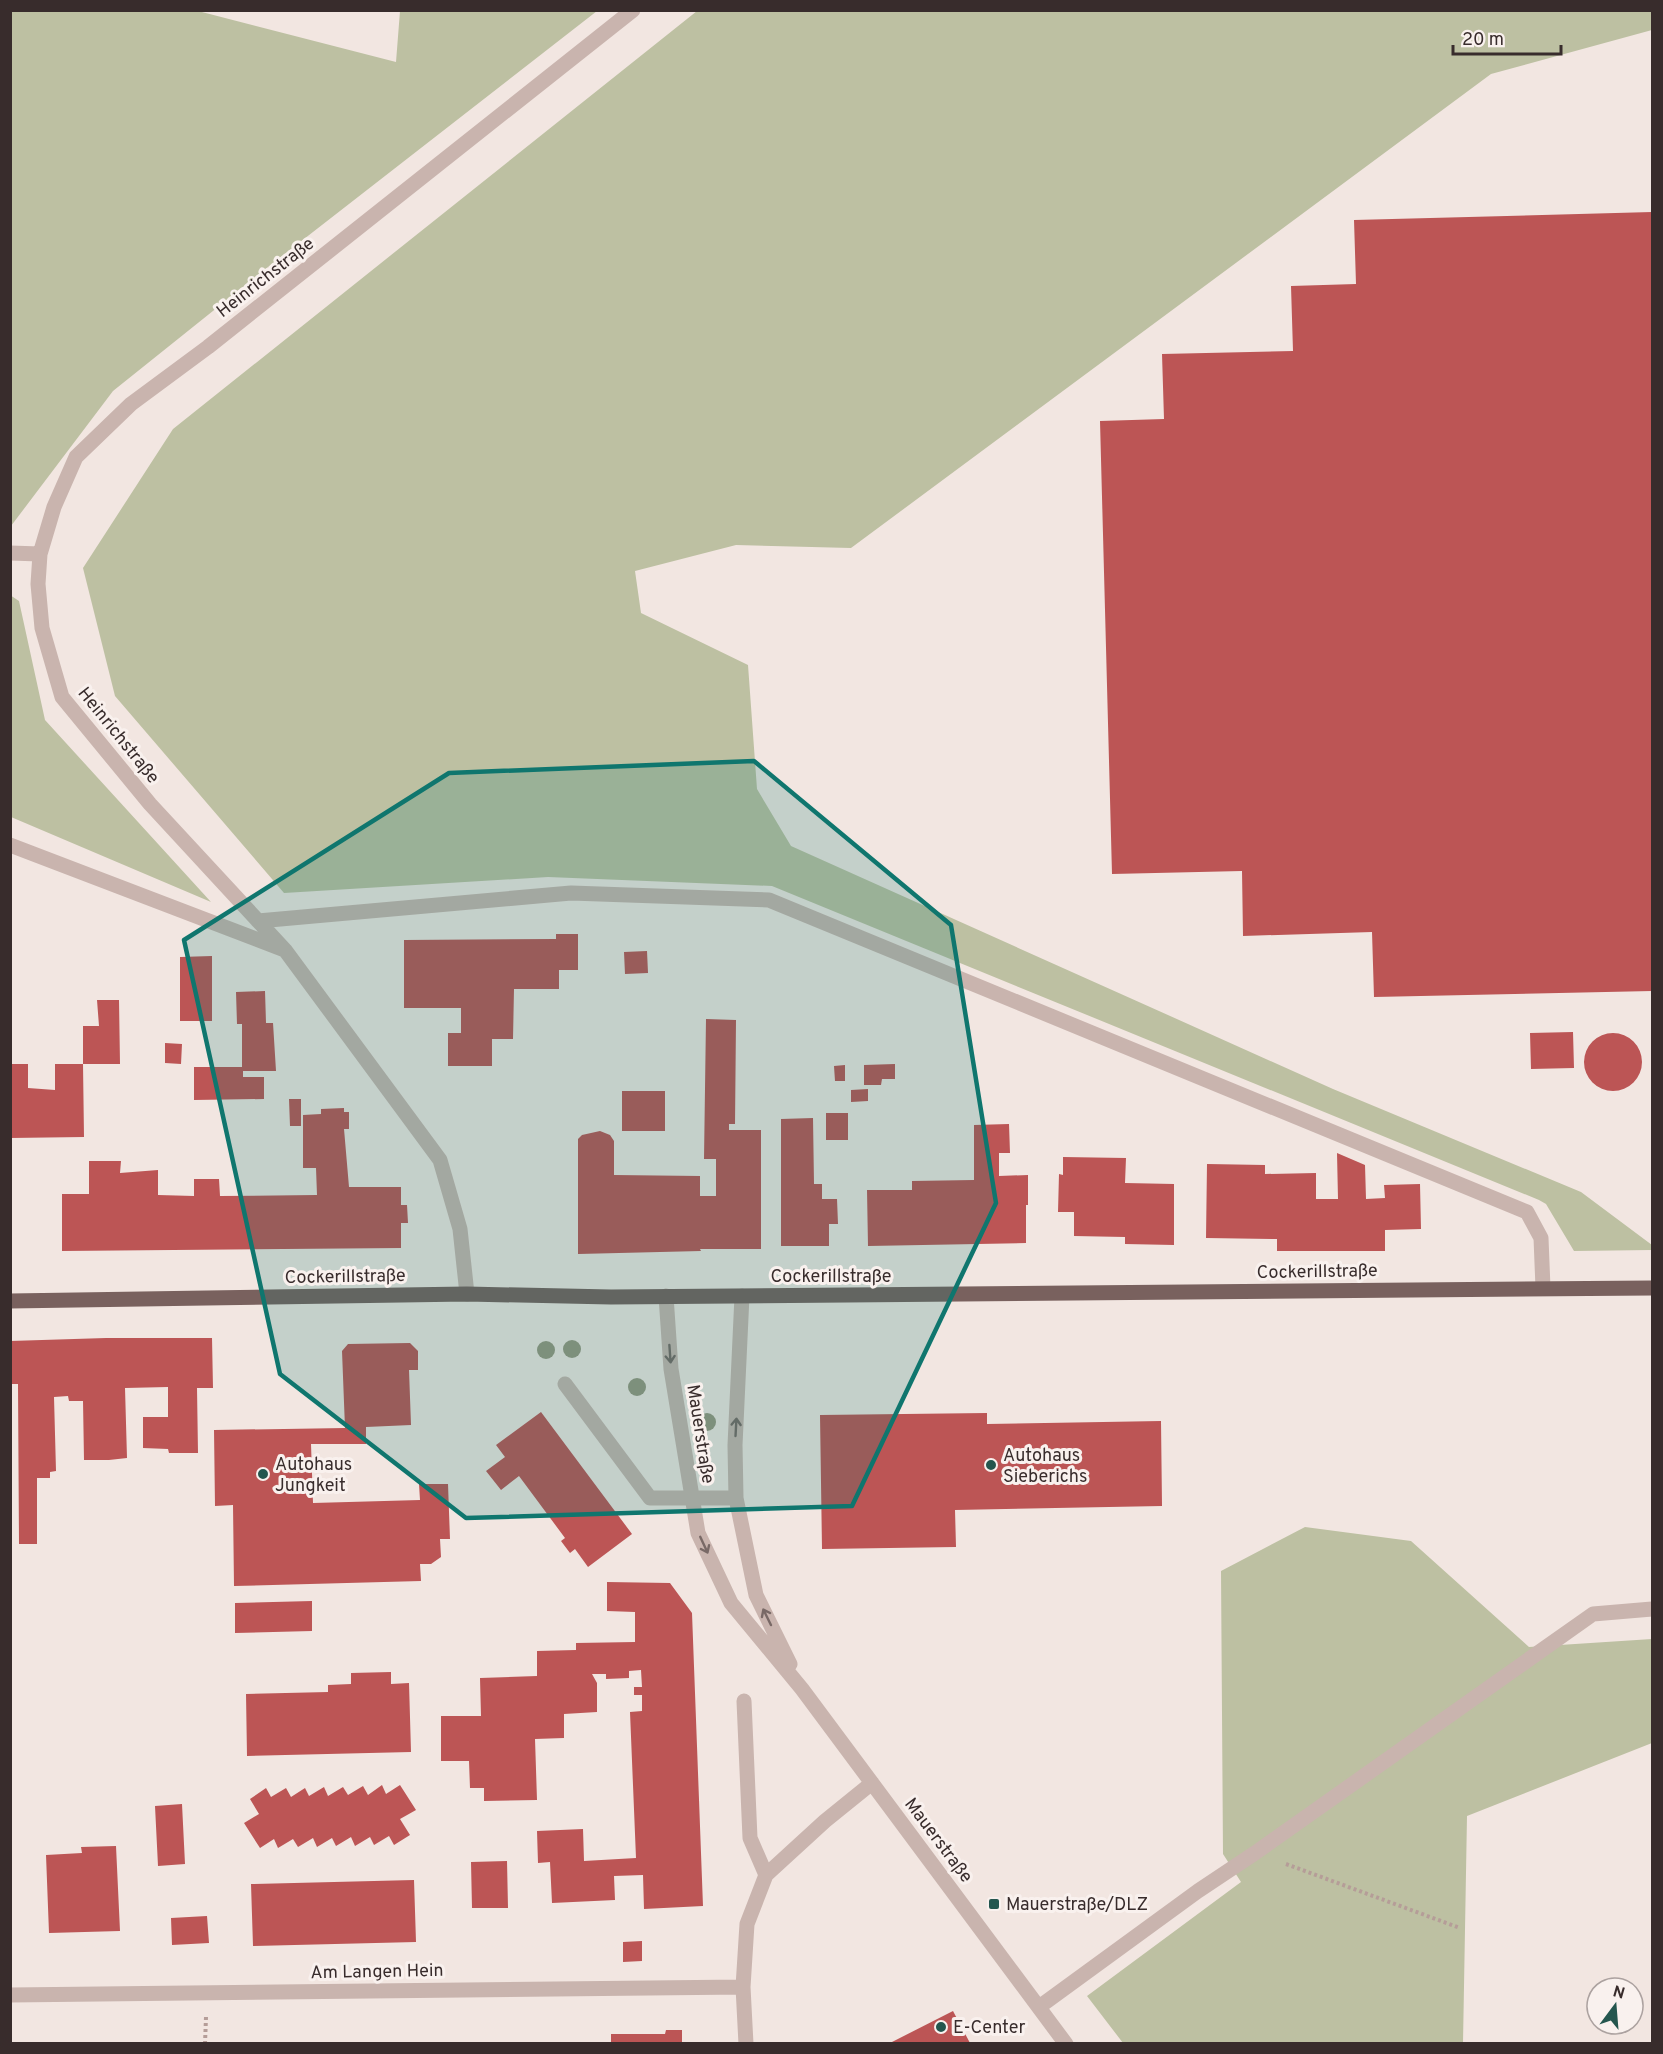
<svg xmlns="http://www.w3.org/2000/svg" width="1663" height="2054" viewBox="0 0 1663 2054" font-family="Overpass,sans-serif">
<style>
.green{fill:#bdc0a2}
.building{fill:#bc5555}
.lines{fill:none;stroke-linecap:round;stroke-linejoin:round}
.path{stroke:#b59d98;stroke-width:4;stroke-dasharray:3 3;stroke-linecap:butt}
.minor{stroke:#c9b4ae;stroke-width:15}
.major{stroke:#79615e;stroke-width:15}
.tree{fill:#999680}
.oneway{stroke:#796966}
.marked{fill:#0f766e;fill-opacity:0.2;stroke:#0f766e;stroke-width:4.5;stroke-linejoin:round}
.poi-dot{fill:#24564e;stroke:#f9f1ee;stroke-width:2}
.labels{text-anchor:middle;stroke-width:6;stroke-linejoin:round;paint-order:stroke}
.street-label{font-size:18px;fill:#382c2c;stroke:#f9f1ee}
.poi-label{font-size:18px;fill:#382c2c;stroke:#f9f1ee;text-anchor:start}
</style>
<rect width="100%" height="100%" fill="#f2e6e1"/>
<path class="green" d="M 11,10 L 198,11 L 396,62 L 400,11 L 597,11 L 259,274 L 113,391 L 11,526 Z
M 697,11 L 1652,11 L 1652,30 L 1491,74 L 851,548 L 736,545 L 635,571 L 641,613 L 748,665 L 757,789 L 791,846 L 1333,1089 L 1581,1192 L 1652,1245 L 1652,1250 L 1574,1251 L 1546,1204 L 1539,1200 L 772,886 L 548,877 L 284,893 L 115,696 L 83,568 L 173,429 Z
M 10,595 L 19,601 L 45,720 L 211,902 L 11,817 Z
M 1305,1527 L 1411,1541 L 1529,1647 L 1652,1639 L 1652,1743 L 1467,1816 L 1463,2043 L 1123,2043 L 1087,1996 L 1241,1882 L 1223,1854 L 1221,1571 Z"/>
<path class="building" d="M 1652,212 L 1652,991 L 1374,997 L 1372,932 L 1243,936 L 1242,871 L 1112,874 L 1100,421 L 1164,419 L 1162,354 L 1293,351 L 1291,286 L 1356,284 L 1354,220 Z
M 556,934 L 578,934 L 578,970 L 559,970 L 559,989 L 514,989 L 513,1039 L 492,1039 L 492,1066 L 448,1066 L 448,1033 L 461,1033 L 461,1008 L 404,1008 L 404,940 L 556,939 Z
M 647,951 L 648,973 L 625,974 L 624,952 Z
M 212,956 L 212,1021 L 180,1021 L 180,957 Z
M 265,991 L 266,1023 L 273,1023 L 276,1071 L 243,1071 L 243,1077 L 264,1077 L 264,1099 L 194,1100 L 194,1067 L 242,1067 L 242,1024 L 237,1024 L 236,992 Z
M 97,1000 L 119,1000 L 120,1064 L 83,1064 L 83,1026 L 99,1026 Z
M 706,1019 L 736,1020 L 735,1124 L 729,1124 L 729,1130 L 761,1130 L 761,1249 L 700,1249 L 701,1251 L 578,1254 L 578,1139 L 582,1135 L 600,1131 L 610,1135 L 614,1141 L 614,1175 L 700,1176 L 700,1196 L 716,1196 L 716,1159 L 704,1159 Z
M 1573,1032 L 1574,1068 L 1531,1069 L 1530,1033 Z
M1584 1062a29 29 0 1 1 58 0a29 29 0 1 1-58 0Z
M 165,1043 L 182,1044 L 181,1064 L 165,1063 Z
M 10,1064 L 28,1064 L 28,1088 L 55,1090 L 55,1064 L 83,1064 L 84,1137 L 10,1138 Z
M 895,1064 L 895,1079 L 882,1079 L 881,1085 L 864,1085 L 864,1065 Z
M 845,1065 L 845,1081 L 835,1081 L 834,1066 Z
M 868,1089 L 868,1101 L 851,1102 L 851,1090 Z
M 622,1091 L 665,1091 L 665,1131 L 622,1131 Z
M 289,1099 L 301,1099 L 301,1126 L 290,1126 Z
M 344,1108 L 344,1112 L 349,1112 L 349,1129 L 344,1129 L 349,1187 L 401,1187 L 401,1205 L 407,1205 L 408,1223 L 401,1223 L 401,1248 L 62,1251 L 62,1194 L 89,1194 L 89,1161 L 121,1161 L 120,1173 L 158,1170 L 158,1195 L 194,1196 L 194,1179 L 219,1179 L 220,1196 L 317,1195 L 316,1168 L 303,1168 L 303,1115 L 321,1114 L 321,1109 Z
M 826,1113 L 848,1113 L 848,1140 L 826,1140 Z
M 813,1118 L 814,1184 L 822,1184 L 822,1199 L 837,1199 L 838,1224 L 829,1224 L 829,1246 L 781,1246 L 781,1119 Z
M 1009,1124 L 1010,1153 L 999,1153 L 999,1176 L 1028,1175 L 1028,1205 L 1026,1205 L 1026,1243 L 868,1246 L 867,1190 L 912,1190 L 912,1181 L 974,1180 L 974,1125 Z
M 1337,1153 L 1365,1165 L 1366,1199 L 1385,1198 L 1384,1185 L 1420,1184 L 1421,1229 L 1385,1230 L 1385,1251 L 1277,1251 L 1277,1239 L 1206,1238 L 1207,1164 L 1265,1165 L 1265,1174 L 1316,1173 L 1316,1199 L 1338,1199 Z
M 1063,1157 L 1126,1158 L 1125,1183 L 1174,1184 L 1174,1245 L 1125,1244 L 1125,1237 L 1074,1236 L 1074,1212 L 1058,1212 L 1059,1174 L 1063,1175 Z
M 106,1338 L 212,1338 L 213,1388 L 197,1388 L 198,1453 L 169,1453 L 168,1449 L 143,1448 L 143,1417 L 168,1417 L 168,1387 L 125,1388 L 127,1458 L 109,1460 L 84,1460 L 83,1401 L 69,1401 L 68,1396 L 54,1397 L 56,1471 L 50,1472 L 50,1478 L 37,1478 L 37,1544 L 19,1544 L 18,1384 L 10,1384 L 10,1341 Z
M 410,1343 L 418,1351 L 418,1370 L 409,1370 L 411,1425 L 366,1427 L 366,1444 L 311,1444 L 313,1503 L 420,1500 L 419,1484 L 448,1484 L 450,1539 L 440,1539 L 441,1557 L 431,1564 L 420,1564 L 421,1581 L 234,1586 L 233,1505 L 215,1506 L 214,1430 L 345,1428 L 342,1351 L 348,1344 Z
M 541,1412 L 632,1534 L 588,1567 L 575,1549 L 570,1553 L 561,1541 L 565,1538 L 519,1476 L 501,1490 L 486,1471 L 505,1457 L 496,1445 Z
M 987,1413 L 987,1424 L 1161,1421 L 1162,1506 L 955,1510 L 956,1547 L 822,1549 L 820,1415 Z
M 607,1582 L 670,1583 L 692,1613 L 703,1906 L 644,1909 L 643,1875 L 614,1876 L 615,1900 L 552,1903 L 550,1862 L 538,1863 L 537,1831 L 583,1829 L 584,1861 L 636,1858 L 630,1712 L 642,1711 L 642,1695 L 634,1695 L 634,1687 L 642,1687 L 641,1670 L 629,1671 L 629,1678 L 606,1679 L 606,1674 L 592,1674 L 597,1683 L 597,1712 L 564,1714 L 564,1738 L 535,1739 L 537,1800 L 484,1801 L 484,1788 L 470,1788 L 469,1761 L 441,1761 L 441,1716 L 481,1716 L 480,1678 L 537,1676 L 537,1651 L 576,1650 L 576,1643 L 635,1642 L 635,1612 L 607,1611 Z
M 312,1601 L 312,1631 L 235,1633 L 235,1603 Z
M 391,1672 L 391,1684 L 409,1683 L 411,1752 L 247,1756 L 246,1694 L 328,1692 L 328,1685 L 351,1684 L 351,1673 Z
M 382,1785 L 386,1794 L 400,1785 L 416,1810 L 400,1819 L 410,1835 L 394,1845 L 389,1836 L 374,1845 L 370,1837 L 355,1846 L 351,1837 L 336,1846 L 332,1838 L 317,1847 L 313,1838 L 298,1847 L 293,1839 L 278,1848 L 274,1839 L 260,1848 L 244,1823 L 259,1814 L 250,1799 L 266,1788 L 271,1797 L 286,1788 L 291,1797 L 305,1788 L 309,1796 L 324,1787 L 328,1796 L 343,1787 L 348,1795 L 363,1786 L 368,1795 Z
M 182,1804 L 185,1864 L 158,1866 L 155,1806 Z
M 116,1846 L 120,1931 L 49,1933 L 46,1855 L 82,1853 L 81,1847 Z
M 507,1861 L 508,1908 L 472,1908 L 471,1862 Z
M 414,1880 L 416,1942 L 253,1946 L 251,1884 Z
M 207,1916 L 209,1943 L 172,1945 L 171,1918 Z
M 642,1941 L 642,1961 L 623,1962 L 623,1942 Z
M 953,2011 L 970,2043 L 890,2043 Z
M 666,2030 L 682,2030 L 682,2043 L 611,2043 L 611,2034 L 665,2034 Z"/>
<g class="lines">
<path class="path" d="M 1286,1864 L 1460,1928
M 205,2044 L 206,2017"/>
<path class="minor" d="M 10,553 L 40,554
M 10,845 L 282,949
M 258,921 L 571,893 L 769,900 L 1527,1212 L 1541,1238 L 1543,1288
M 467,1294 L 460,1229 L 440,1160 L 285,950 L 150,804 L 62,697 L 42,628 L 38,584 L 40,554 L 54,507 L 76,457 L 131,404 L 208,347 L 633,10
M 666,1296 L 671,1369 L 698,1533 L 731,1603 L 802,1689 L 1066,2044
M 742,1296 L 735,1445 L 736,1498 L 756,1595 L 790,1664
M 565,1384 L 650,1498 L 736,1498
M 744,1701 L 750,1838 L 766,1875
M 10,1995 L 743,1987
M 1039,2007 L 1198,1891 L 1255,1853 L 1593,1614 L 1652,1609
M 746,2044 L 743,1987 L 747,1924 L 766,1875 L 825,1821 L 872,1783"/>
<path class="major" d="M 10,1301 L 467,1294 L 611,1297 L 1652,1288"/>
</g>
<g class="tree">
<circle cx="572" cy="1349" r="9"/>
<circle cx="546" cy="1350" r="9"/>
<circle cx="637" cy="1387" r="9"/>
<circle cx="707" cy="1422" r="9"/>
</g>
<defs><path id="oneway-shaft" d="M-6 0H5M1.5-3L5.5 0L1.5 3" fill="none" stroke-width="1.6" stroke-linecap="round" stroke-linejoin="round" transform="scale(1.5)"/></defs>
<g class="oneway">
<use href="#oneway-shaft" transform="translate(670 1354) rotate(86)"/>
<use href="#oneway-shaft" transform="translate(736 1427) rotate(-87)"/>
<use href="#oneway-shaft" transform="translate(704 1545) rotate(65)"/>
<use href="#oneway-shaft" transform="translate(767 1617) rotate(-116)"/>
</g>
<path class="marked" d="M 754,761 L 951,925 L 996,1203 L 852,1506 L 466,1518 L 280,1374 L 184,940 L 449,773 Z"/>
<g class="poi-dot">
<circle cx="991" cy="1465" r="6"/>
<circle cx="263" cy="1474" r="6"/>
<rect x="988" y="1898" width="12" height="12" rx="3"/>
<circle cx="941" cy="2027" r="6"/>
</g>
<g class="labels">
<g class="street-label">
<text transform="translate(265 277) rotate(-38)" y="6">Heinrichstraße</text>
<text transform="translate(119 735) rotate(51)" y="6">Heinrichstraße</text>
<text transform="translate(1317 1271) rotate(-1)" y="6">Cockerillstraße</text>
<text transform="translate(345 1276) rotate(-1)" y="6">Cockerillstraße</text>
<text x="831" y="1282">Cockerillstraße</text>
<text transform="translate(701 1434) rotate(81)" y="6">Mauerstraße</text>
<text transform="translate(939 1840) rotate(53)" y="6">Mauerstraße</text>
<text transform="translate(377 1971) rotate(-1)" y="6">Am Langen Hein</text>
</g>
<g class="poi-label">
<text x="1003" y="1461">Autohaus<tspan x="1003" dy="21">Sieberichs</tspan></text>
<text x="275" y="1470">Autohaus<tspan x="275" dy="21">Jungkeit</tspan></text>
<text x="1006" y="1910">Mauerstraße/DLZ</text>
<text x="953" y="2033">E-Center</text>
</g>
</g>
<rect width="1663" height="2054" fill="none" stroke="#382c2c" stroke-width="24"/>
<g transform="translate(1615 2006) rotate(16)"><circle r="28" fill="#f9f1ee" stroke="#aca2a0" stroke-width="1.5"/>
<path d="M0-4.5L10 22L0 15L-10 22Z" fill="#24564e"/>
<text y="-9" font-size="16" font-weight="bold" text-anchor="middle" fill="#382c2c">N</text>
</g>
<path d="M1453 45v9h108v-9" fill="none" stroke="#382c2c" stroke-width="3"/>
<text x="1462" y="45" font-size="18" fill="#382c2c" stroke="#f9f1ee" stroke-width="4.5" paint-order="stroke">20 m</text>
</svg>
